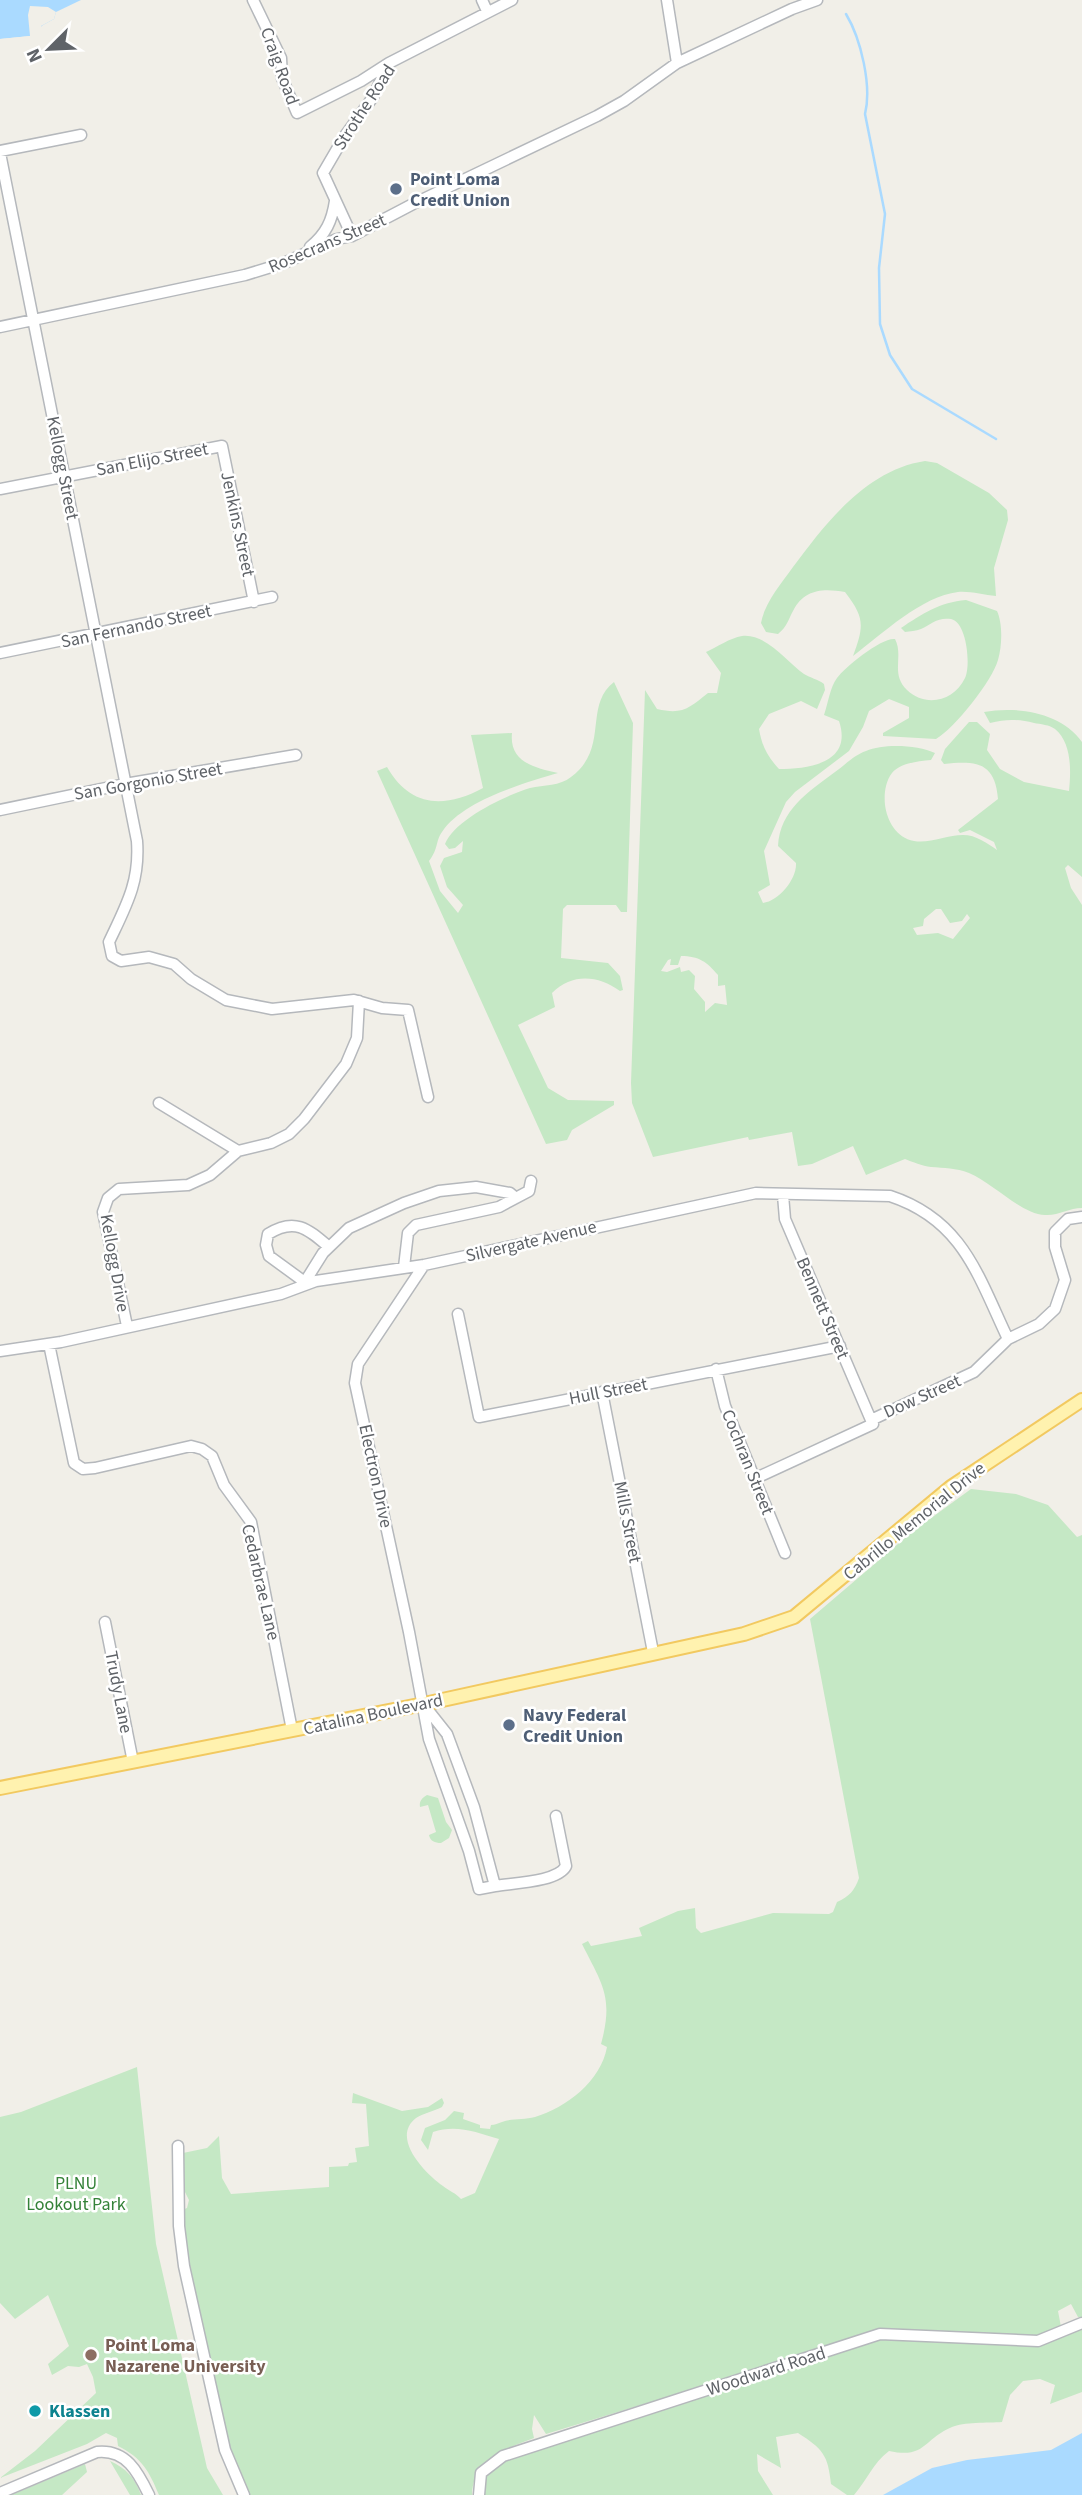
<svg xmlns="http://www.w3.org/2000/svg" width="1082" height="2495" viewBox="0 0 1082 2495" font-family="'Source Sans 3',sans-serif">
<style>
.green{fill:#c5e8c5;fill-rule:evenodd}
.water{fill:#aadaff}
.pier{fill:#f1efe8}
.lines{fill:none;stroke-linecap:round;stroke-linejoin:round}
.stream{stroke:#aadaff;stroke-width:2.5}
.minor-casing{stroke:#b5b8bc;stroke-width:13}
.major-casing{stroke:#f2c960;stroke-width:16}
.minor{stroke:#fff;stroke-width:10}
.major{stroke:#fff2af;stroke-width:12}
.service-dot{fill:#5c6f8a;stroke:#fff;stroke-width:2.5}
.education-dot{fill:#8d6e63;stroke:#fff;stroke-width:2.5}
.culture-dot{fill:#0f9aa8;stroke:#fff;stroke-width:2.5}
.labels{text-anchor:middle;stroke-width:5;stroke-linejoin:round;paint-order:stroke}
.street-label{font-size:18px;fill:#5f6368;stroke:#fff}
.service-label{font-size:18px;font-weight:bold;fill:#4e5e75;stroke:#fff;text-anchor:start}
.park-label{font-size:18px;fill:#348238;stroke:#fff}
.education-label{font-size:18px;font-weight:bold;fill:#785e54;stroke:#fff;text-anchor:start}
.culture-label{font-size:18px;font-weight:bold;fill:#0d838f;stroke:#fff;text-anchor:start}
</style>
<rect width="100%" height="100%" fill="#f1efe8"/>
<path class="green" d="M 925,461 L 937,463 L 989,493 L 1007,510 L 1008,520 L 994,568 L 996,596 C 984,595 970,591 958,592 C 922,596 882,634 853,656 C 864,626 865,618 845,592 C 823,588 804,589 793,611 C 788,620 787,627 778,634 L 766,632 L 761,623 C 765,602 781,584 793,567 C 826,523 866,470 925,461 Z
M 966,600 L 997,611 C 1003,624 1002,646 998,660 C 992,681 955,728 936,739 L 883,736 L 883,733 L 909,718 L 909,707 L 889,699 L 869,711 L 863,727 L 849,751 L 795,792 L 786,802 L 764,851 L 770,885 L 758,892 L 763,903 C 779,901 797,879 796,863 L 778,846 C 780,810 808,792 835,772 C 845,765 854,755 866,751 C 884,743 918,745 935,753 L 931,760 C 919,761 900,763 892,773 C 885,782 884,795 885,805 C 887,820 896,838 914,841 C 929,844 947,835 963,835 C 976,835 987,843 997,850 L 994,842 L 970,830 L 960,833 L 958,830 L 998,799 C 995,761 975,761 944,764 L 941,760 L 945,749 L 969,722 L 977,722 L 990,734 L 987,750 L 1000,769 L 1024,782 L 1069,791 C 1071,771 1072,743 1055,729 C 1050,725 1040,724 1034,723 C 1018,719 1006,719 990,723 L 984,712 C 1016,706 1061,712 1082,742 L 1082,877 L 1068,865 L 1065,868 L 1071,888 L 1082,905 L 1082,1208 C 1069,1208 1058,1216 1045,1215 C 1021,1214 993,1183 969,1173 C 956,1168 944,1168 931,1167 C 922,1166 913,1162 905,1159 L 866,1175 L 853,1146 L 812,1164 L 798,1166 L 792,1132 L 749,1140 L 748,1137 L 653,1157 L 632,1103 L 631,1083 L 645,690 L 657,709 C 683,715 689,708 708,693 L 717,693 L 721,673 L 706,652 C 717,647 730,638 742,636 C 766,633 787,662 804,674 C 810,678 818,679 824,684 L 825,690 L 817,709 L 801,701 L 769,714 L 759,729 C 762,746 767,756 779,769 C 809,769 853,763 839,721 L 824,715 C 828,704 830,687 837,678 C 845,667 882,637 895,639 C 904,656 890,674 907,690 C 926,708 954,701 965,678 C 971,666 967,622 951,619 C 938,617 931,624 921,629 C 916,631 910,631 905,632 L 901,628 C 922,614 940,602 966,600 ZM 936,909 L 941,909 L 950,923 L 962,921 L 967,914 L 970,918 L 953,939 L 938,933 L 917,935 L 913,928 L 923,926 L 924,919 ZM 681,956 C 699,956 707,962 718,975 L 718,986 L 725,985 L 727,1005 L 715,1003 L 705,1012 L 705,1002 L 694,989 L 695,976 L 689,970 L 681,972 L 680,967 L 667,972 L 661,971 L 668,960 L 671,959 L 670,965 L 678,965 Z
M 614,682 L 633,723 L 627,912 L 621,912 L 616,905 L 567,905 L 563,909 L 561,958 L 608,963 L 620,976 L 623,990 L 620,991 C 598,975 572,973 552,993 L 555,1007 L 518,1025 L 548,1088 L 568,1100 L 614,1101 L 614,1105 L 572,1130 L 567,1140 L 546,1144 L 377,771 L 387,767 C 410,807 444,809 483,788 L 471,735 L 512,733 C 509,762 535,768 558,773 C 524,783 462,801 442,832 C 435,842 439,848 429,861 L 440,891 L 458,913 L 463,905 L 447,887 L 440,866 L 444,858 L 462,852 L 463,841 L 455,848 L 449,849 L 445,844 C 454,820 506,795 530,788 C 544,785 560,786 571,777 C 610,748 583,706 614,682 Z
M 971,1489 L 1016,1494 L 1048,1505 L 1077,1537 L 1082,1535 L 1082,2317 L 1078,2317 L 1071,2304 L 1058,2311 L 1061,2327 L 1039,2337 L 1010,2339 L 889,2329 L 546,2434 L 534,2415 L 532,2429 L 534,2438 C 505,2449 473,2459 472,2495 L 247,2495 L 232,2464 L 183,2247 L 182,2210 L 187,2208 L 189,2200 L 183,2188 L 183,2153 L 207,2148 L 219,2136 L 222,2178 L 231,2194 L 329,2187 L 329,2167 L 348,2166 L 349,2163 L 357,2162 L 355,2148 L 369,2146 L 366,2104 L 352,2103 L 353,2093 L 402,2111 L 428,2107 L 442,2098 L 444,2103 L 442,2107 C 434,2111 424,2113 416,2118 C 390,2138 426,2174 443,2186 C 449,2191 456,2193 461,2199 L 475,2193 L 499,2139 C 476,2132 456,2124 433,2132 L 428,2150 L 421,2140 L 425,2128 L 445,2120 L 454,2111 L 464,2113 L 463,2119 L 480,2125 L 480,2128 L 490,2129 L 491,2125 C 495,2125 498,2123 502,2122 C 512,2118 524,2120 535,2117 C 566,2108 601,2081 607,2047 L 601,2044 C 614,1997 602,1984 582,1944 L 588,1941 L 591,1946 L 642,1936 L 639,1928 L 678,1911 L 695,1908 L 696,1928 L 701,1933 L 773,1913 L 829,1914 L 833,1912 L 837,1902 C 849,1897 855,1890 859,1878 L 810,1619 L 912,1532 Z
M 427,1795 L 438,1798 L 446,1822 L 452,1830 L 449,1838 L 441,1843 C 435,1843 430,1841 429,1835 L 436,1832 L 428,1805 L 420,1807 C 419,1801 422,1798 427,1795 Z
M 137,2067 L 156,2244 L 207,2468 L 223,2495 L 159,2495 C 149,2471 142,2458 118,2446 L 117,2438 L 106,2433 L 87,2444 L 0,2478 L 35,2451 L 96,2393 L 93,2377 L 87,2364 L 79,2367 L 68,2366 L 52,2375 L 48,2364 L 69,2346 L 48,2295 L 15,2319 L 0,2303 L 0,2117 L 21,2112 Z
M 1082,2327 L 1082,2392 L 1050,2404 L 1055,2385 L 1040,2379 L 1023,2381 L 1010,2395 L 1002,2422 C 988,2423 963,2422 952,2427 C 923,2439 926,2459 889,2451 C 873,2463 867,2480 854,2495 L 847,2495 L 831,2484 C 828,2455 823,2449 798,2433 L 776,2437 L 781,2468 L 757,2454 L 758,2471 L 773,2495 L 483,2495 L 484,2476 L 505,2458 L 867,2341 L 899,2337 L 1036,2345 Z
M 110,2461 C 126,2468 135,2478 141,2495 L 130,2495 Z
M 85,2464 L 87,2472 L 62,2495 L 11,2495 Z"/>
<path class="water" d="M 0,0 L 81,0 L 56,12 L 54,19 L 43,25 L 30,36 L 0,39 Z
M 1082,2433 L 1082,2495 L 883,2495 L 932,2468 L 967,2460 L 1051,2450 Z"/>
<path class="pier" d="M 30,6 L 48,7 L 56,12 L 54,19 L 41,26 L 42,30 L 32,40 L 0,43 L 0,39 L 30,36 L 28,15 Z"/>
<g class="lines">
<path class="stream" d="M 846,14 C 861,39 872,86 865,114 L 885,214 L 879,268 L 880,324 L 890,355 L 912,389 L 996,439"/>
<defs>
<path id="minor" d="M 253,0 L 281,58 L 282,78 L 297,113 L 361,81 L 389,63
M 482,0 L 487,11
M 667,0 L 677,63
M 0,151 L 81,135
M 0,153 L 137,841 C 140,882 126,906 109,942 L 112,956 L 121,961 L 149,957 L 174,964 L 191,979 L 226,1000 L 272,1009 L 354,1000 L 382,1008 L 408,1010 L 428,1097
M 352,236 L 323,173 L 344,137 L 373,97 L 389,63 L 512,0
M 310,247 C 326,234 332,221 335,201
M 0,327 L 245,275 L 284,263 L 337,239 L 352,236 L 413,204 L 597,116 L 624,101 L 677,63 L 792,9 L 817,0
M 0,489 L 222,446 L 254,602
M 0,653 L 272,597
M 0,810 L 125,784 L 296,755
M 159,1103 L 238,1151
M 783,1195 L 785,1219 L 871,1420
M 424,1265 L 358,1364 L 355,1383 L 409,1632 L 429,1739 L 469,1851 L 479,1889 L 495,1886
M 404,1267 L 408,1233 L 416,1225 L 499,1207 L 529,1191 L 531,1181
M 306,1283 L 269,1256 L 266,1245 L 268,1234 C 295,1217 308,1229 329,1247
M 303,1285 L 323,1253 L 349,1228 L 404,1203 L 439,1191 L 476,1187 L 510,1193 L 516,1198
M 458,1314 L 479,1417 L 840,1346
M 127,1326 L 103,1212 L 108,1198 L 119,1189 L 188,1185 L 210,1175 L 238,1151 L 271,1143 L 289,1134 L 304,1119 L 346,1064 L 357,1038 L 359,1001
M 49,1344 L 74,1463 L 83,1469 L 95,1468 L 191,1446 L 202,1449 L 212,1456 L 224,1485 L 251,1522 L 292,1730
M 0,1351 L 61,1342 L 281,1294 L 316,1281 L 424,1265 L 756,1193 L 890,1196 C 963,1220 978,1276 1008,1339
M 716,1369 L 725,1406 L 785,1553
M 602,1392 L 653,1652
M 754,1479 L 873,1424 L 871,1420 L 974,1372 L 1008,1339 L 1039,1324 L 1055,1309 L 1065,1280 L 1055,1247 L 1055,1232 L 1068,1219 L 1082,1217
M 105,1622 L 133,1762
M 424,1705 L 447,1734 L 474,1807 L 495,1886 C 513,1883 558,1882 566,1866 L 556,1816
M 178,2146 L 179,2226 L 184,2266 L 225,2450 L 244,2495
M 0,2493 L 97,2452 C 126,2449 138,2472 149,2495
M 479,2495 L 481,2473 L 503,2456 L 880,2334 L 1038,2341 L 1082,2323"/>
<path id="major" d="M 0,1788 L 424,1704 L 744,1634 L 794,1617 L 951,1487 L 1082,1400"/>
</defs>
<use href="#minor" class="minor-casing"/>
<use href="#major" class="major-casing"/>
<use href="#minor" class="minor"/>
<use href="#major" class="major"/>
</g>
<g class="service-dot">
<circle cx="396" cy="189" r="7"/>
<circle cx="509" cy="1725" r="7"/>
</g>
<circle class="education-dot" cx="91" cy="2355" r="7"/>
<circle class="culture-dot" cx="35" cy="2411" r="7"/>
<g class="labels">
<g class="street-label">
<text transform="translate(280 66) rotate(70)" y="6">Craig Road</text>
<text transform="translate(364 107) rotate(-57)" y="6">Strothe Road</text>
<text transform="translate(327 243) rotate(-23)" y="6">Rosecrans Street</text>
<text transform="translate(152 459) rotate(-11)" y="6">San Elijo Street</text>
<text transform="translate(63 468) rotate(79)" y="6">Kellogg Street</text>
<text transform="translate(238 524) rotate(78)" y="6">Jenkins Street</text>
<text transform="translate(136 626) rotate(-12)" y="6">San Fernando Street</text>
<text transform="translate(148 781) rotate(-10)" y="6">San Gorgonio Street</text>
<text transform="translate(531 1241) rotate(-13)" y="6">Silvergate Avenue</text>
<text transform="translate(115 1263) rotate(80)" y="6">Kellogg Drive</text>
<text transform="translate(823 1308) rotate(67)" y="6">Bennett Street</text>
<text transform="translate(608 1391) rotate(-11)" y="6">Hull Street</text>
<text transform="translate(922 1396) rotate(-24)" y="6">Dow Street</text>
<text transform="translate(748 1462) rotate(68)" y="6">Cochran Street</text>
<text transform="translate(376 1476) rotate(78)" y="6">Electron Drive</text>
<text transform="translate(914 1521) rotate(-39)" y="6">Cabrillo Memorial Drive</text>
<text transform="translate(628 1522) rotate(79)" y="6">Mills Street</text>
<text transform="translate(261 1582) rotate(77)" y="6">Cedarbrae Lane</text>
<text transform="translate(119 1692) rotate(79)" y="6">Trudy Lane</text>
<text transform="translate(373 1714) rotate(-12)" y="6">Catalina Boulevard</text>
<text transform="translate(766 2371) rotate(-18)" y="6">Woodward Road</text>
</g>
<g class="service-label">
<text x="410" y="185">Point Loma<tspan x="410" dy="21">Credit Union</tspan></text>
<text x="523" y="1721">Navy Federal<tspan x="523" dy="21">Credit Union</tspan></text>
</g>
<g class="park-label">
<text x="76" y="2189">PLNU<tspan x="76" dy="21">Lookout Park</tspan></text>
</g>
<g class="education-label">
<text x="105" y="2351">Point Loma<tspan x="105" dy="21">Nazarene University</tspan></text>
</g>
<g class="culture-label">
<text x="49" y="2417">Klassen</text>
</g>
</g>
<g transform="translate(49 49) rotate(246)" stroke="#ffffff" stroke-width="5" paint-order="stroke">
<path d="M0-5L12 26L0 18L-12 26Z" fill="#5f6368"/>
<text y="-10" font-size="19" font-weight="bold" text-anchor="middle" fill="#5f6368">N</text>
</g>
</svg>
